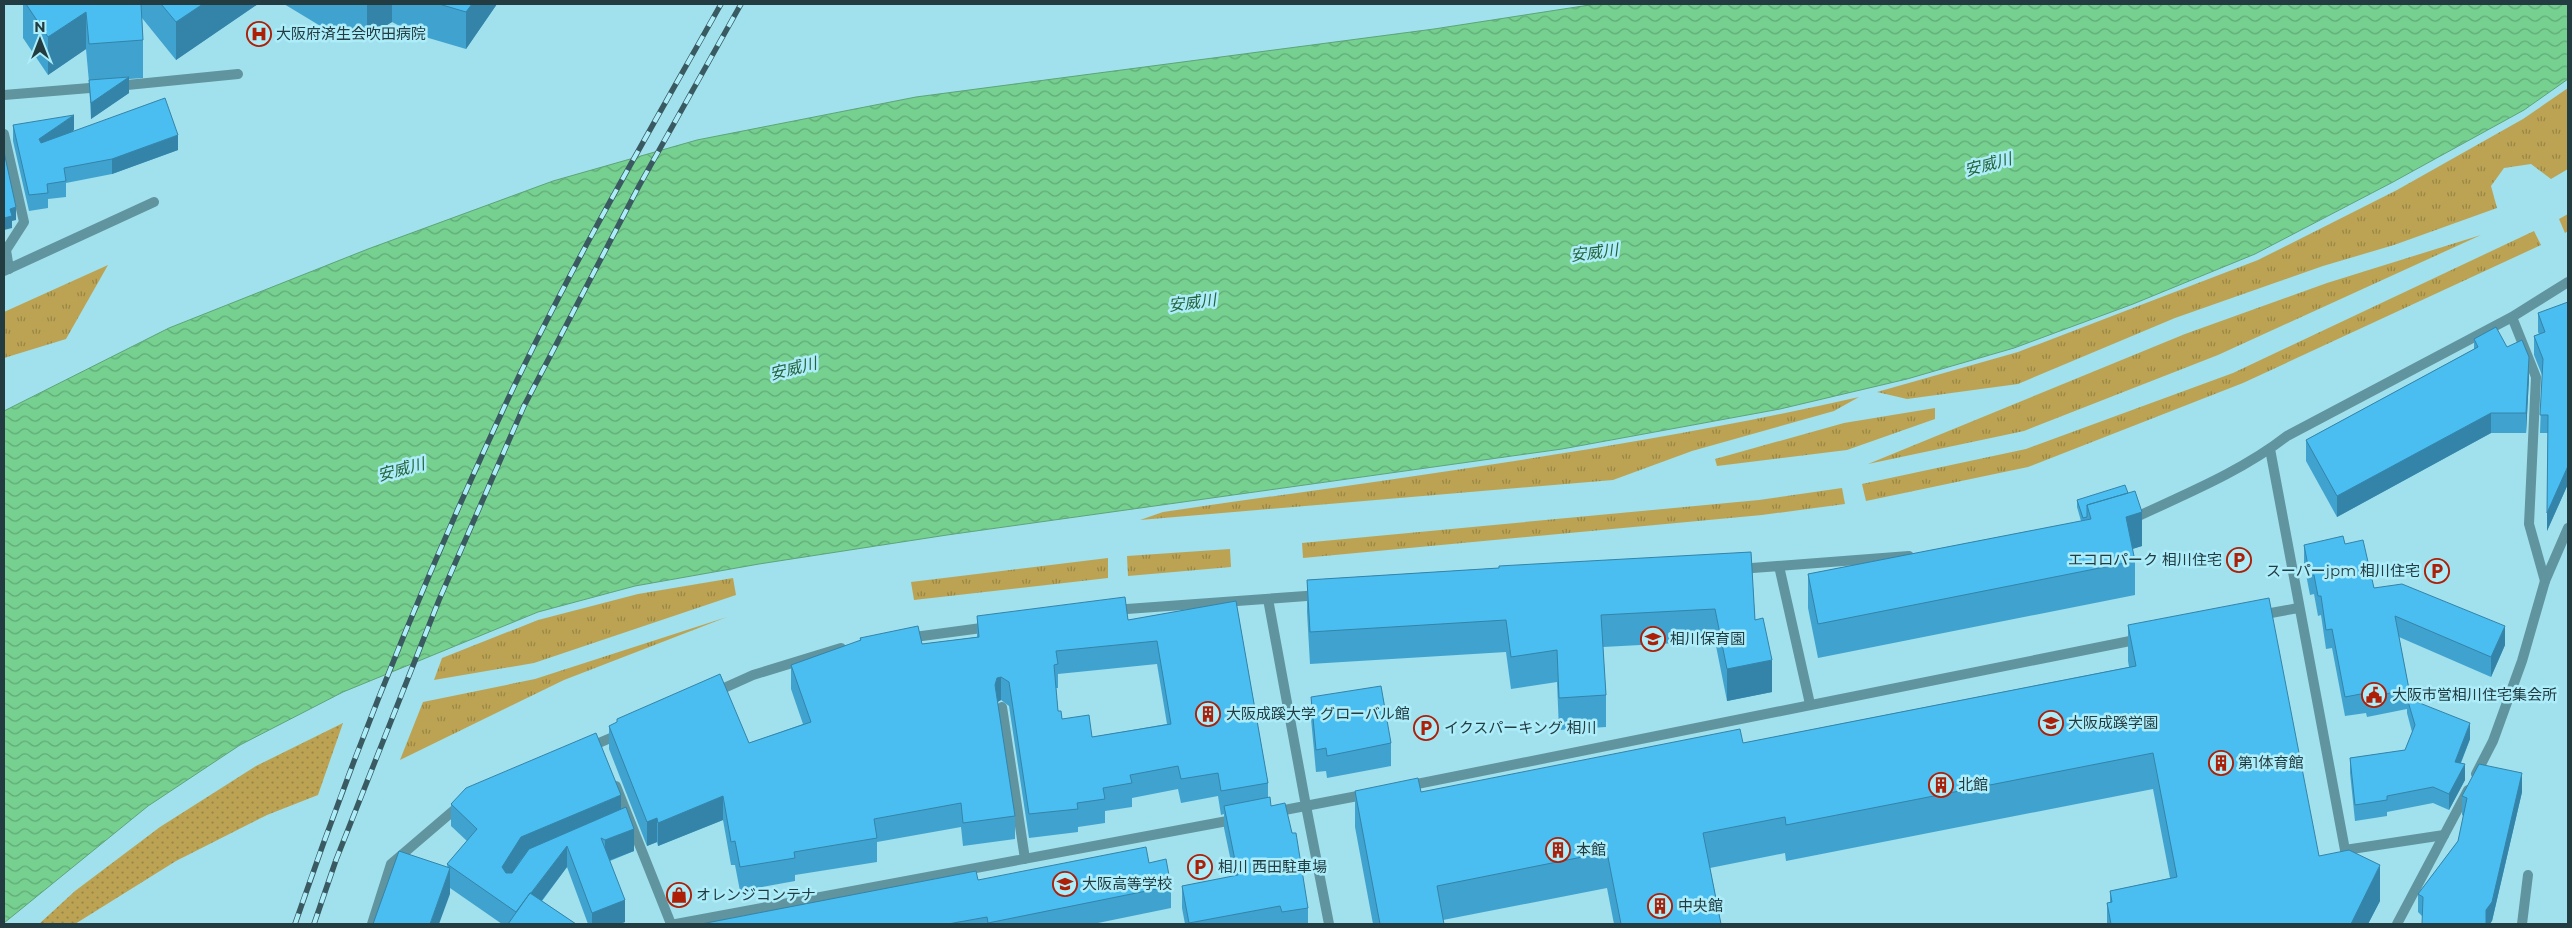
<svg xmlns="http://www.w3.org/2000/svg" width="2572" height="928" viewBox="0 0 2572 928" font-family="Montserrat,'Noto Sans JP',sans-serif">
<style>
.grass{fill:url(#grass-tufts)}
.garden{fill:url(#garden-dots)}
.water{fill:url(#water-waves);stroke:#5da478}
.lines{fill:none;stroke-linecap:round;stroke-linejoin:round}
.service{stroke:#60949e;stroke-width:10}
.minor{stroke:#60949e;stroke-width:10}
.tertiary{stroke:#60949e;stroke-width:10}
.rail-casing{stroke:#395a60;stroke-width:5.5}
.rail{stroke:#adedfa;stroke-width:4;stroke-dasharray:11;stroke-linecap:butt}
.wall{fill:#40a3cf;fill-rule:evenodd}
.shaded-wall{fill:#3484a9}
.building{fill:#4abdf1;stroke:#3484a9;fill-rule:evenodd}
.labels{text-anchor:middle;stroke-width:5;stroke-linejoin:round;paint-order:stroke}
.poi-label{font-size:15px;fill:#223c41;stroke:#adedfa;text-anchor:start}
.water-label{font-size:16px;font-style:italic;fill:#26643b;stroke:#adedfa}
</style>
<defs>
<pattern id="grass-tufts" width="24" height="20" patternUnits="userSpaceOnUse" patternTransform="scale(1.25)"><rect width="24" height="20" fill="#bca353"/><path d="M3 7l-1-3M5 7V3M7 7l1-3M15 17l-1-3M17 17v-4M19 17l1-3" fill="none" stroke="#988646"/></pattern>
<pattern id="garden-dots" width="8" height="8" patternUnits="userSpaceOnUse" patternTransform="scale(1.25)"><rect width="8" height="8" fill="#bca353"/><path d="M2 2h.1M6 6h.1" fill="none" stroke="#988646" stroke-width="1.8" stroke-linecap="round"/></pattern>
<pattern id="water-waves" width="16" height="10" patternUnits="userSpaceOnUse" patternTransform="scale(1.25)"><rect width="16" height="10" fill="#76d090"/><path d="M0 5q4-4 8 0t8 0" fill="none" stroke="#60aa77"/></pattern>
</defs>
<rect width="100%" height="100%" fill="#a1e0ed"/>
<path class="grass" d="M 2568,88 L 2568,169 L 2551,179 L 2531,164 L 2504,168 L 2491,186 L 2497,208 L 2394,245 L 2323,266 L 2175,318 L 2018,384 L 1907,399 L 1877,392 L 2018,352 L 2258,260 L 2397,190 L 2523,119 Z
M 2568,214 L 2568,231 L 2565,233 L 2559,219 Z
M 2534,231 L 2541,245 L 2243,383 L 2028,467 L 1866,501 L 1862,484 L 2026,449 L 2233,373 Z
M 2481,235 L 2218,355 L 2024,431 L 1868,464 L 2185,334 L 2327,283 Z
M 108,265 L 66,339 L 4,358 L 4,312 Z
M 1859,397 L 1834,411 L 1692,451 L 1613,480 L 1140,520 L 1163,512 C 1396,478 1630,449 1859,397 Z
M 1935,408 L 1935,419 L 1847,450 L 1717,466 L 1715,459 L 1844,423 Z
M 1842,488 L 1845,504 L 1762,515 L 1303,558 L 1302,543 L 1759,500 Z
M 1230,549 L 1231,567 L 1128,576 L 1127,556 Z
M 1108,558 L 1108,578 L 914,600 L 911,582 Z
M 733,578 L 736,595 L 534,663 L 434,680 L 442,658 L 538,620 L 638,594 Z
M 727,617 L 564,680 L 400,760 L 423,702 L 535,679 Z"/>
<path class="garden" d="M 343,723 L 318,795 L 267,815 L 176,861 L 75,924 L 39,924 L 75,891 L 160,827 L 256,766 Z"/>
<path class="water" d="M 1596,4 L 2568,4 L 2568,79 L 2524,110 L 2393,182 L 2255,254 L 2133,304 L 2014,348 L 1907,379 L 1780,409 L 1562,449 L 947,535 L 759,564 L 635,586 L 538,612 L 343,692 L 240,745 L 148,806 L 4,923 L 4,411 L 169,328 L 368,249 L 553,181 L 697,140 L 916,97 L 1434,29 Z"/>
<g class="lines">
<path class="service" d="M 4,134 L 24,222 L 6,250 L 9,269"/>
<path class="minor" d="M 117,86 L 238,74
M 4,95 L 102,87
M 4,271 L 154,202
M 2512,317 L 2536,377 L 2529,524 L 2545,581
M 2270,449 L 2345,850 L 2444,835
M 2130,520 C 2183,495 2241,472 2287,436 L 2512,317 L 2568,282
M 1779,566 L 1810,704
M 1739,569 L 1909,556
M 1268,599 L 1306,806
M 1113,610 L 1320,595
M 2260,615 L 2298,608
M 907,638 L 989,627
M 713,693 L 753,675 L 841,648
M 1002,707 L 1025,859
M 587,748 L 620,734
M 616,786 L 671,924
M 1407,786 L 2140,639
M 1274,812 L 1368,794
M 372,924 L 391,864 L 460,805
M 676,924 L 1238,819
M 2522,924 L 2528,875"/>
<path class="tertiary" d="M 2476,774 L 2493,741 L 2522,661 L 2545,581 L 2568,528
M 1306,806 L 1329,924
M 2397,924 L 2468,790"/>
<defs>
<path id="rail" d="M 295,924 C 356,746 428,570 508,399 C 572,264 648,134 721,4
M 314,924 L 336,860 L 439,600 L 524,406 L 639,186 L 741,4"/>
</defs>
<use href="#rail" class="rail-casing"/>
<use href="#rail" class="rail"/>
</g>
<path class="wall" d="M 23,4 L 258,4 L 176,60 L 142,18 L 143,40 L 143,78 L 129,79 L 129,93 L 91,119 L 89,82 L 86,49 L 48,75 L 23,38 Z
M 284,4 L 497,4 L 466,49 L 415,34 L 392,22 L 367,37 L 351,39 L 337,36 Z
M 13,125 L 74,130 L 72,132 L 178,150 L 112,174 L 66,183 L 66,197 L 48,199 L 48,208 L 29,211 L 13,141 Z
M 2568,302 L 2568,484 L 2547,531 L 2548,433 L 2540,433 L 2542,375 L 2534,355 L 2534,336 L 2539,334 L 2538,332 L 2538,313 Z
M 2474,339 L 2507,347 L 2529,378 L 2526,433 L 2491,433 L 2337,517 L 2306,461 L 2306,440 L 2474,349 Z
M 2077,500 L 2142,546 L 2132,549 L 2135,561 L 2135,595 L 1818,658 L 1808,608 L 1808,574 L 2081,521 L 2077,507 Z
M 2345,544 L 2374,588 L 2505,645 L 2491,677 L 2399,637 L 2409,689 L 2409,699 L 2470,739 L 2461,763 L 2465,780 L 2449,810 L 2433,803 L 2387,812 L 2387,816 L 2355,821 L 2350,773 L 2350,758 L 2405,750 L 2412,732 L 2407,713 L 2407,709 L 2367,717 L 2366,713 L 2345,716 L 2332,648 L 2326,649 L 2321,615 L 2318,616 L 2314,594 L 2310,595 L 2304,564 L 2304,545 Z
M 1751,552 L 1755,620 L 1772,692 L 1727,701 L 1715,641 L 1603,647 L 1606,695 L 1606,727 L 1559,730 L 1557,682 L 1511,689 L 1506,652 L 1310,664 L 1307,612 L 1307,580 Z
M 1236,601 L 1268,783 L 1268,798 L 1271,806 L 1308,908 L 1308,924 L 1185,924 L 1182,908 L 1182,886 L 1234,876 L 1224,828 L 1224,814 L 1221,815 L 1218,796 L 1181,803 L 1178,789 L 1132,798 L 1132,807 L 1105,811 L 1105,823 L 1078,827 L 1078,832 L 1029,838 L 1009,706 L 1001,700 L 998,702 L 1015,816 L 1015,839 L 963,846 L 961,827 L 877,842 L 877,862 L 795,875 L 795,881 L 740,891 L 735,865 L 731,865 L 723,820 L 658,846 L 657,842 L 647,846 L 609,749 L 609,726 L 749,743 L 803,724 L 791,689 L 791,665 L 860,641 L 860,638 L 922,644 L 977,637 L 977,616 L 1128,620 ZM 1157,664 L 1167,724 L 1092,737 L 1062,719 L 1058,711 L 1056,688 L 1058,688 L 1058,674 Z
M 2128,625 L 2319,856 L 2380,901 L 2368,924 L 2107,924 L 2107,903 L 2110,903 L 2110,891 L 2170,878 L 2153,789 L 1786,861 L 1785,853 L 1710,868 L 1721,924 L 1614,924 L 1607,888 L 1443,920 L 1444,924 L 1373,924 L 1355,827 L 1355,791 L 1421,792 L 1743,743 L 2129,667 L 2128,661 Z
M 1311,697 L 1391,743 L 1391,766 L 1327,778 L 1326,771 L 1316,772 L 1311,719 Z
M 2522,792 L 2492,921 L 2422,916 L 2418,912 L 2418,894 L 2458,841 L 2464,816 L 2462,815 L 2462,796 Z
M 451,804 L 621,809 L 634,851 L 610,861 L 625,922 L 620,924 L 588,924 L 567,867 L 542,901 L 576,924 L 502,924 L 450,888 L 450,894 L 447,864 L 467,841 L 451,826 Z
M 1149,863 L 1171,886 L 1171,908 L 1093,924 L 701,924 L 978,880 Z"/>
<path class="shaded-wall" d="M 203,4 L 258,4 L 176,60 L 176,22 Z
M 367,4 L 392,4 L 392,22 L 367,37 Z
M 472,4 L 497,4 L 466,49 L 466,12 Z
M 86,12 L 86,49 L 48,75 L 48,37 Z
M 129,77 L 129,93 L 91,119 L 91,103 Z
M 74,115 L 74,130 L 39,154 L 39,139 Z
M 178,135 L 178,150 L 112,174 L 112,159 Z
M 16,207 L 16,220 L 12,221 L 12,228 L 4,230 L 4,218 L 10,209 Z
M 2529,357 L 2529,378 L 2526,433 L 2526,413 Z
M 2491,413 L 2491,433 L 2337,517 L 2337,496 Z
M 2568,466 L 2568,484 L 2547,531 L 2547,513 Z
M 2142,512 L 2142,546 L 2126,551 L 2126,517 Z
M 2505,626 L 2505,645 L 2491,677 L 2491,657 Z
M 1772,660 L 1772,692 L 1727,701 L 1727,669 Z
M 1001,677 L 1001,700 L 997,702 L 995,685 L 997,678 Z
M 2470,723 L 2470,739 L 2455,777 L 2455,762 Z
M 2465,764 L 2465,780 L 2449,810 L 2449,794 Z
M 2522,773 L 2522,792 L 2492,921 L 2490,924 L 2486,924 L 2486,910 Z
M 621,795 L 621,816 L 521,859 L 502,889 L 502,867 L 521,837 Z
M 723,796 L 723,820 L 658,846 L 658,823 Z
M 657,818 L 657,842 L 647,846 L 647,822 Z
M 634,829 L 634,851 L 605,862 L 605,840 Z
M 567,846 L 567,867 L 524,924 L 517,912 Z
M 2380,865 L 2380,901 L 2368,924 L 2351,924 Z
M 450,868 L 450,894 L 439,924 L 430,924 Z
M 625,900 L 625,922 L 620,924 L 592,924 L 592,913 Z"/>
<path class="building" d="M 26,4 L 141,4 L 143,40 L 89,44 L 86,12 L 48,37 Z
M 161,4 L 203,4 L 176,22 Z
M 439,4 L 472,4 L 466,12 Z
M 129,77 L 91,103 L 89,80 Z
M 165,98 L 178,135 L 112,159 L 64,168 L 66,181 L 47,184 L 48,193 L 29,195 L 13,125 L 74,115 L 39,139 L 41,143 Z
M 4,152 L 16,207 L 10,209 L 12,216 L 4,218 Z
M 2568,302 L 2568,466 L 2547,513 L 2548,415 L 2540,415 L 2543,359 L 2534,336 L 2545,332 L 2538,313 Z
M 2496,327 L 2507,347 L 2522,340 L 2529,357 L 2526,413 L 2491,413 L 2337,496 L 2306,440 L 2478,347 L 2474,339 Z
M 2125,485 L 2128,493 L 2087,505 L 2087,517 L 2083,518 L 2077,500 Z
M 2135,491 L 2142,512 L 2126,517 L 2135,561 L 1818,624 L 1808,574 L 2091,519 L 2087,505 Z
M 2343,536 L 2345,544 L 2363,540 L 2374,588 L 2402,584 L 2505,626 L 2491,657 L 2395,616 L 2409,689 L 2367,698 L 2366,693 L 2345,697 L 2332,629 L 2326,630 L 2321,596 L 2318,596 L 2314,575 L 2310,576 L 2304,545 Z
M 1751,552 L 1755,620 L 1763,618 L 1772,660 L 1727,669 L 1715,609 L 1601,615 L 1606,695 L 1559,698 L 1557,650 L 1511,657 L 1506,620 L 1310,632 L 1307,580 L 1499,568 L 1499,566 Z
M 1125,597 L 1128,620 L 1236,601 L 1268,783 L 1221,791 L 1218,773 L 1181,779 L 1178,766 L 1130,775 L 1132,783 L 1103,788 L 1105,799 L 1077,803 L 1078,809 L 1029,814 L 1009,682 L 1001,677 L 997,678 L 995,685 L 1015,816 L 963,823 L 961,803 L 874,819 L 877,838 L 794,852 L 795,858 L 740,867 L 735,841 L 731,842 L 723,796 L 658,823 L 657,818 L 647,822 L 609,726 L 617,722 L 617,719 L 720,674 L 749,743 L 811,722 L 791,665 L 861,640 L 860,638 L 918,626 L 922,644 L 979,637 L 977,616 ZM 1157,641 L 1171,724 L 1092,737 L 1089,715 L 1062,719 L 1061,711 L 1058,711 L 1054,665 L 1058,664 L 1056,651 Z
M 2269,598 L 2319,856 L 2349,850 L 2380,865 L 2351,924 L 2111,924 L 2107,903 L 2112,902 L 2110,891 L 2177,877 L 2153,753 L 1786,825 L 1785,817 L 1703,833 L 1721,924 L 1621,924 L 1607,852 L 1437,886 L 1444,924 L 1380,924 L 1355,791 L 1418,778 L 1421,792 L 1740,729 L 1743,743 L 2136,666 L 2128,625 Z
M 1381,686 L 1391,743 L 1327,756 L 1326,748 L 1316,750 L 1311,697 Z
M 2407,698 L 2470,723 L 2455,762 L 2465,764 L 2449,794 L 2433,787 L 2387,796 L 2387,800 L 2355,805 L 2350,758 L 2405,750 L 2415,725 Z
M 596,733 L 621,795 L 521,837 L 502,867 L 506,873 L 512,873 L 529,849 L 626,807 L 634,829 L 605,840 L 601,838 L 625,900 L 592,913 L 567,846 L 531,893 L 530,893 L 516,912 L 447,864 L 477,829 L 451,804 L 466,788 Z
M 2479,764 L 2522,773 L 2492,902 L 2486,910 L 2486,924 L 2422,924 L 2423,897 L 2418,894 L 2458,841 L 2467,798 L 2462,796 Z
M 1270,797 L 1271,806 L 1285,803 L 1292,833 L 1296,833 L 1308,908 L 1282,912 L 1280,906 L 1189,923 L 1182,886 L 1238,875 L 1224,806 Z
M 1146,847 L 1149,863 L 1166,859 L 1171,886 L 988,923 L 987,917 L 948,924 L 701,924 L 976,871 L 978,880 Z
M 399,851 L 450,868 L 430,924 L 373,924 Z
M 530,893 L 576,924 L 508,924 Z"/>
<defs>
<symbol id="hospital-ring" viewBox="-11 -11 22 22"><circle r="9.5" fill="#adedfa" stroke="#ad1f06" stroke-width="1.5"/><path d="M-5-5h3v3.5h4V-5h3V5h-3V1.5h-4V5h-3Z" fill="#ad1f06"/></symbol>
<symbol id="parking-ring" viewBox="-11 -11 22 22"><circle r="9.5" fill="#adedfa" stroke="#ad1f06" stroke-width="1.5"/><path d="M-3.5-5.5H1a3.5 3.5 0 0 1 0 7H-1V5.5H-3.5ZM-1-3.4V-.6H.8a1.4 1.4 0 0 0 0-2.8Z" fill="#ad1f06"/></symbol>
<symbol id="school-ring" viewBox="-11 -11 22 22"><circle r="9.5" fill="#adedfa" stroke="#ad1f06" stroke-width="1.5"/><path d="M0-5L7-2L0 1L-7-2ZM-4 1L0 2.5L4 1V4Q0 6-4 4Z" fill="#ad1f06"/></symbol>
<symbol id="civic-ring" viewBox="-11 -11 22 22"><circle r="9.5" fill="#adedfa" stroke="#ad1f06" stroke-width="1.5"/><path d="M-.6-6.5H3V-4.5H.6V-3L4-1V1h2V6H-6V1h2V-1L-.6-3ZM-1.2 2.5V6h2.4V2.5Z" fill="#ad1f06"/></symbol>
<symbol id="building-ring" viewBox="-11 -11 22 22"><circle r="9.5" fill="#adedfa" stroke="#ad1f06" stroke-width="1.5"/><path d="M-4-6H4V6H1V3H-1V6H-4ZM-2.5-4.3h1.7v1.8h-1.7ZM.8-4.3h1.7v1.8H.8ZM-2.5-1h1.7V.8h-1.7ZM.8-1h1.7V.8H.8Z" fill="#ad1f06"/></symbol>
<symbol id="shop-ring" viewBox="-11 -11 22 22"><circle r="9.5" fill="#adedfa" stroke="#ad1f06" stroke-width="1.5"/><path d="M-5-2.5h2.3a2.7 3.5 0 0 1 5.4 0H5L5.5 6h-11ZM-1.5-2.5h3a1.5 2.3 0 0 0-3 0Z" fill="#ad1f06"/></symbol>
</defs>
<g fill-rule="evenodd">
<use href="#hospital-ring" x="245" y="20" width="28" height="28"/>
<use href="#parking-ring" x="2225" y="546" width="28" height="28"/>
<use href="#parking-ring" x="2423" y="557" width="28" height="28"/>
<use href="#school-ring" x="1639" y="625" width="28" height="28"/>
<use href="#civic-ring" x="2360" y="681" width="28" height="28"/>
<use href="#building-ring" x="1194" y="700" width="28" height="28"/>
<use href="#school-ring" x="2037" y="709" width="28" height="28"/>
<use href="#parking-ring" x="1412" y="714" width="28" height="28"/>
<use href="#building-ring" x="2207" y="749" width="28" height="28"/>
<use href="#building-ring" x="1927" y="771" width="28" height="28"/>
<use href="#building-ring" x="1544" y="836" width="28" height="28"/>
<use href="#parking-ring" x="1186" y="853" width="28" height="28"/>
<use href="#school-ring" x="1051" y="870" width="28" height="28"/>
<use href="#shop-ring" x="665" y="881" width="28" height="28"/>
<use href="#building-ring" x="1646" y="892" width="28" height="28"/>
</g>
<g class="labels">
<g class="poi-label">
<text x="276" y="39">大阪府済生会吹田病院</text>
<text x="2222" y="565" text-anchor="end">エコロパーク 相川住宅</text>
<text x="2420" y="576" text-anchor="end">スーパーjpm 相川住宅</text>
<text x="1670" y="644">相川保育園</text>
<text x="2392" y="700">大阪市営相川住宅集会所</text>
<text x="1226" y="719">大阪成蹊大学 グローバル館</text>
<text x="2068" y="728">大阪成蹊学園</text>
<text x="1444" y="733">イクスパーキング 相川</text>
<text x="2238" y="768">第1体育館</text>
<text x="1958" y="790">北館</text>
<text x="1576" y="855">本館</text>
<text x="1218" y="872">相川 西田駐車場</text>
<text x="1082" y="889">大阪高等学校</text>
<text x="696" y="900">オレンジコンテナ</text>
<text x="1678" y="911">中央館</text>
</g>
<g class="water-label">
<text transform="translate(1988 164) rotate(-15)" y="6">安威川</text>
<text transform="translate(1594 252) rotate(-7)" y="6">安威川</text>
<text transform="translate(1192 302) rotate(-7)" y="6">安威川</text>
<text transform="translate(793 368) rotate(-14)" y="6">安威川</text>
<text transform="translate(401 469) rotate(-15)" y="6">安威川</text>
</g>
</g>
<rect width="2572" height="928" fill="none" stroke="#223c41" stroke-width="10"/>
<g transform="translate(40 40)" stroke="#adedfa" stroke-width="4" paint-order="stroke">
<path d="M0-4L9 19L0 12L-9 19Z" fill="#223c41"/>
<text y="-8" font-size="14" font-weight="bold" text-anchor="middle" fill="#223c41">N</text>
</g>
</svg>
